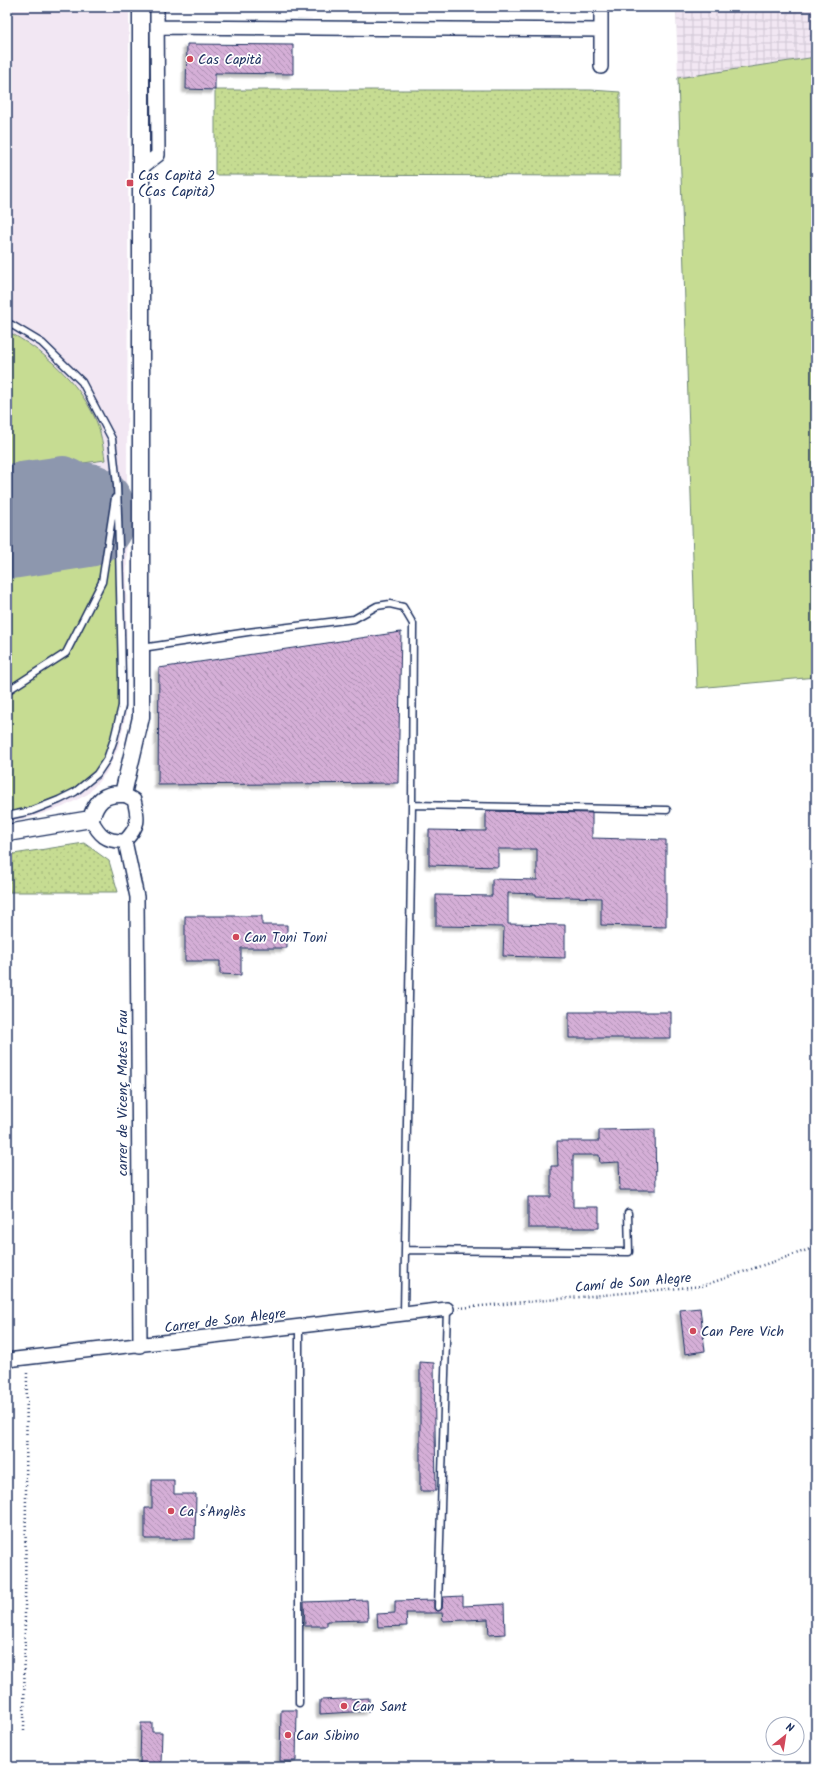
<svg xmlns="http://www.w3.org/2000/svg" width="823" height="1774" viewBox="0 0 823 1774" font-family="Kalam,sans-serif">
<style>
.built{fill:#f2e7f3}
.industrial{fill:url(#industrial-grid)}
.grass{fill:#c6dc92;stroke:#708678}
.park{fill:url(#park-dots);stroke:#708678}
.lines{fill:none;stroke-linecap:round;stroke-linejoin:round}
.taxiway{stroke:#8d97ae;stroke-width:42}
.runway{stroke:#8d97ae;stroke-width:105}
.building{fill:url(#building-back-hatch);stroke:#1b2f5e;filter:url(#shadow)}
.service-casing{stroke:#1b2f5e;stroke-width:9}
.minor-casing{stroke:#1b2f5e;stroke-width:16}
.tertiary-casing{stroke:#1b2f5e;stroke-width:19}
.path{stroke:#1b2f5e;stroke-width:2.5;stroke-dasharray:1 3;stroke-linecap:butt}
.service{stroke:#fff;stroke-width:6}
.minor{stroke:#fff;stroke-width:13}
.tertiary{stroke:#fff;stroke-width:16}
.poi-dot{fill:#d1495b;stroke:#fff;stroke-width:1.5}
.labels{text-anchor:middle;stroke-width:3.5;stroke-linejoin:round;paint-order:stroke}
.poi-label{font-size:14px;fill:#1b2f5e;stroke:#fff;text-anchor:start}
.street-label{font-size:14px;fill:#1b2f5e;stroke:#fff}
</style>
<defs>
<pattern id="industrial-grid" width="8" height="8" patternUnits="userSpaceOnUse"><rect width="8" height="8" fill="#f2e7f3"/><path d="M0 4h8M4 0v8" fill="none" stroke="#cfc6d3"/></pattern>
<pattern id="park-dots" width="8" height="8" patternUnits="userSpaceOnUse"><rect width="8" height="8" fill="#c6dc92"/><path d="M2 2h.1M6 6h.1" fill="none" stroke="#aabd80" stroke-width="1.8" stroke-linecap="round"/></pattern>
<pattern id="building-back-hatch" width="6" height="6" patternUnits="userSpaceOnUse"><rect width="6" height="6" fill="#d5afd7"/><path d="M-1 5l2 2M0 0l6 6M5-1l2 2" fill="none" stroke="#ac8fb2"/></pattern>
<filter id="shadow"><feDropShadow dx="-3.5" dy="3.5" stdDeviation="1" flood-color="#0004"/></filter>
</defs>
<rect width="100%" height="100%" fill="#fff"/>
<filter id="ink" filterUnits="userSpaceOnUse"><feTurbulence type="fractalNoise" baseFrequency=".025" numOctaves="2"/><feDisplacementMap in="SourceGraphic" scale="8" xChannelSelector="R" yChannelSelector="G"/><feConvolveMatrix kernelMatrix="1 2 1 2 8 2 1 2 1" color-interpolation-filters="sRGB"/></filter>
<g filter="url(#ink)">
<path class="built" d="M 7,7 L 129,7 L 126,715 L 118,748 L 106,773 L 88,794 L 63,807 L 29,818 L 7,821 Z"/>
<path class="industrial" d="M 676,7 L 816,7 L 816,57 L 678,78 Z"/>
<path class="grass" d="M 816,57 L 816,677 L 697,688 L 678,78 Z
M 7,331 C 43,350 78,381 95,418 C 101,431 103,446 105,460 L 11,473 L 7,476 Z
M 114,539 L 121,601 L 122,676 L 114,739 L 97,774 L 75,792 L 31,811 L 7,815 L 7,556 Z"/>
<path class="park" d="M 215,90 L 591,90 L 620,92 L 620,176 L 215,175 Z
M 84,843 L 109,861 L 118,892 L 7,892 L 7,855 Z"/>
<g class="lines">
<path class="taxiway" d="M 7,490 L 14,484 L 63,477 C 91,487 94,525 64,535 C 44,542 26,529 7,526"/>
<path class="runway" d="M 7,527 L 84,515"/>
</g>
<path class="building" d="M 187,44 L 293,45 L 293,74 L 215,73 L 215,90 L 186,89 Z
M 401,632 L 398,783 L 158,785 L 159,668 Z
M 486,811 L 592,813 L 592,838 L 666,840 L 666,927 L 601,925 L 601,898 L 536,896 L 536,894 L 508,893 L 508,924 L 565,925 L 565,958 L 503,956 L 504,927 L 436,926 L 436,895 L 492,896 L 492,879 L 537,880 L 537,849 L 498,849 L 498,867 L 429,865 L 429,830 L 486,831 Z
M 185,916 L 262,916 L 262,925 L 287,925 L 287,948 L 241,948 L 241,975 L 220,974 L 220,961 L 185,961 Z
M 569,1012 L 671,1012 L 671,1038 L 569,1038 Z
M 655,1129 L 656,1190 L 620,1190 L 619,1162 L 600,1163 L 599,1155 L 573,1155 L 573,1207 L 599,1207 L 599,1228 L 528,1228 L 528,1197 L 551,1197 L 551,1166 L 558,1166 L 557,1141 L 599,1141 L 599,1130 Z
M 700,1308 L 705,1351 L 685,1354 L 680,1310 Z
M 420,1362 L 434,1363 L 436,1491 L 420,1491 Z
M 152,1480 L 174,1480 L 174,1494 L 196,1494 L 195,1539 L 145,1539 L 145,1508 L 152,1508 Z
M 463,1596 L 463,1606 L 504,1604 L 505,1634 L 489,1635 L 488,1619 L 443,1621 L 442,1613 L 406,1613 L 407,1626 L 378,1627 L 377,1614 L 395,1613 L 395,1601 L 434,1600 L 434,1609 L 438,1611 L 442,1609 L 443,1597 Z
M 367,1600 L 368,1620 L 327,1621 L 327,1626 L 305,1626 L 304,1602 Z
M 369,1698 L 369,1711 L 320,1714 L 320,1700 Z
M 281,1710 L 297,1710 L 296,1761 L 280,1761 Z
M 141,1723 L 152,1723 L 152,1732 L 162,1732 L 161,1764 L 140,1764 Z"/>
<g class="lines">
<defs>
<path id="service" d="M 7,324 L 12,325 L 42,343 L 82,382 L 112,439 L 117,485 L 119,546 L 122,676 L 122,706 L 114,739 L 107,759 L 97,774 L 75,792 L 59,800 L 31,811 L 7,816
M 142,648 L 248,632 L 354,619 L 377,606 L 390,604 L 403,607 L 413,624 L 412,805
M 7,691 L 66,653 L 102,582 L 115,498
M 405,1250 L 629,1252 L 628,1213
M 404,1314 L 412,805 L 667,810
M 299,1327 L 299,1703
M 438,1607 L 447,1309"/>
<path id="minor" d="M 601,7 L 601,67
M 157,27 L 601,30
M 141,168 L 158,155 L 157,7
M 91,819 C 99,835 106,842 125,841 C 139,826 139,820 134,800 L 123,794
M 125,841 L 137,897 L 140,1346
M 7,1360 L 447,1309"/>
<path id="tertiary" d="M 7,833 L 91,819 C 96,801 104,793 123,794 L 141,717 L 141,7"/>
</defs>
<use href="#service" class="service-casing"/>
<use href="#minor" class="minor-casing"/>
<use href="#tertiary" class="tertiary-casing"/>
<path class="path" d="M 459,1308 L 702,1286 L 816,1247
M 24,1730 L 27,1371"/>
<use href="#service" class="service"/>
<use href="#minor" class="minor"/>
<use href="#tertiary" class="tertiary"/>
</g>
</g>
<g class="poi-dot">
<circle cx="190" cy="59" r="4"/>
<rect x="126" y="179" width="8" height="8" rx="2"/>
<circle cx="236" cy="937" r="4"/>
<circle cx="693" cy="1331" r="4"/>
<circle cx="171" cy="1511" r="4"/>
<circle cx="344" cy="1706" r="4"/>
<circle cx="288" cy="1735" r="4"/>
</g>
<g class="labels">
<g class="poi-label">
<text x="198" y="64">Cas Capità</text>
<text x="138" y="180">Cas Capità 2<tspan x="138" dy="16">(Cas Capità)</tspan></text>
<text x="244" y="942">Can Toni Toni</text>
<text x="701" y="1336">Can Pere Vich</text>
<text x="179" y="1516">Ca s'Anglès</text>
<text x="352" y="1711">Can Sant</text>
<text x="296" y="1740">Can Sibino</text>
</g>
<g class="street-label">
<text transform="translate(122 1093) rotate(-90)" y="5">carrer de Vicenç Mates Frau</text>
<text transform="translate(633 1282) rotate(-5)" y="5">Camí de Son Alegre</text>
<text transform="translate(225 1320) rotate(-7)" y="5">Carrer de Son Alegre</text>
</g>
</g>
<rect width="823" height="1774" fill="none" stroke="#fff" stroke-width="24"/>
<rect x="12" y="12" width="799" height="1750" fill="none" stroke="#1b2f5e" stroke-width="1.5" filter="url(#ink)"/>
<g transform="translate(785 1736) rotate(30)"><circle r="19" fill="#ffffff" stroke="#a4acbf"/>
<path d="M0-3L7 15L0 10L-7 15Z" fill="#d1495b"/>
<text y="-6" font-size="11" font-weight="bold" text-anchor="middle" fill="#1b2f5e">N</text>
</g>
</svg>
